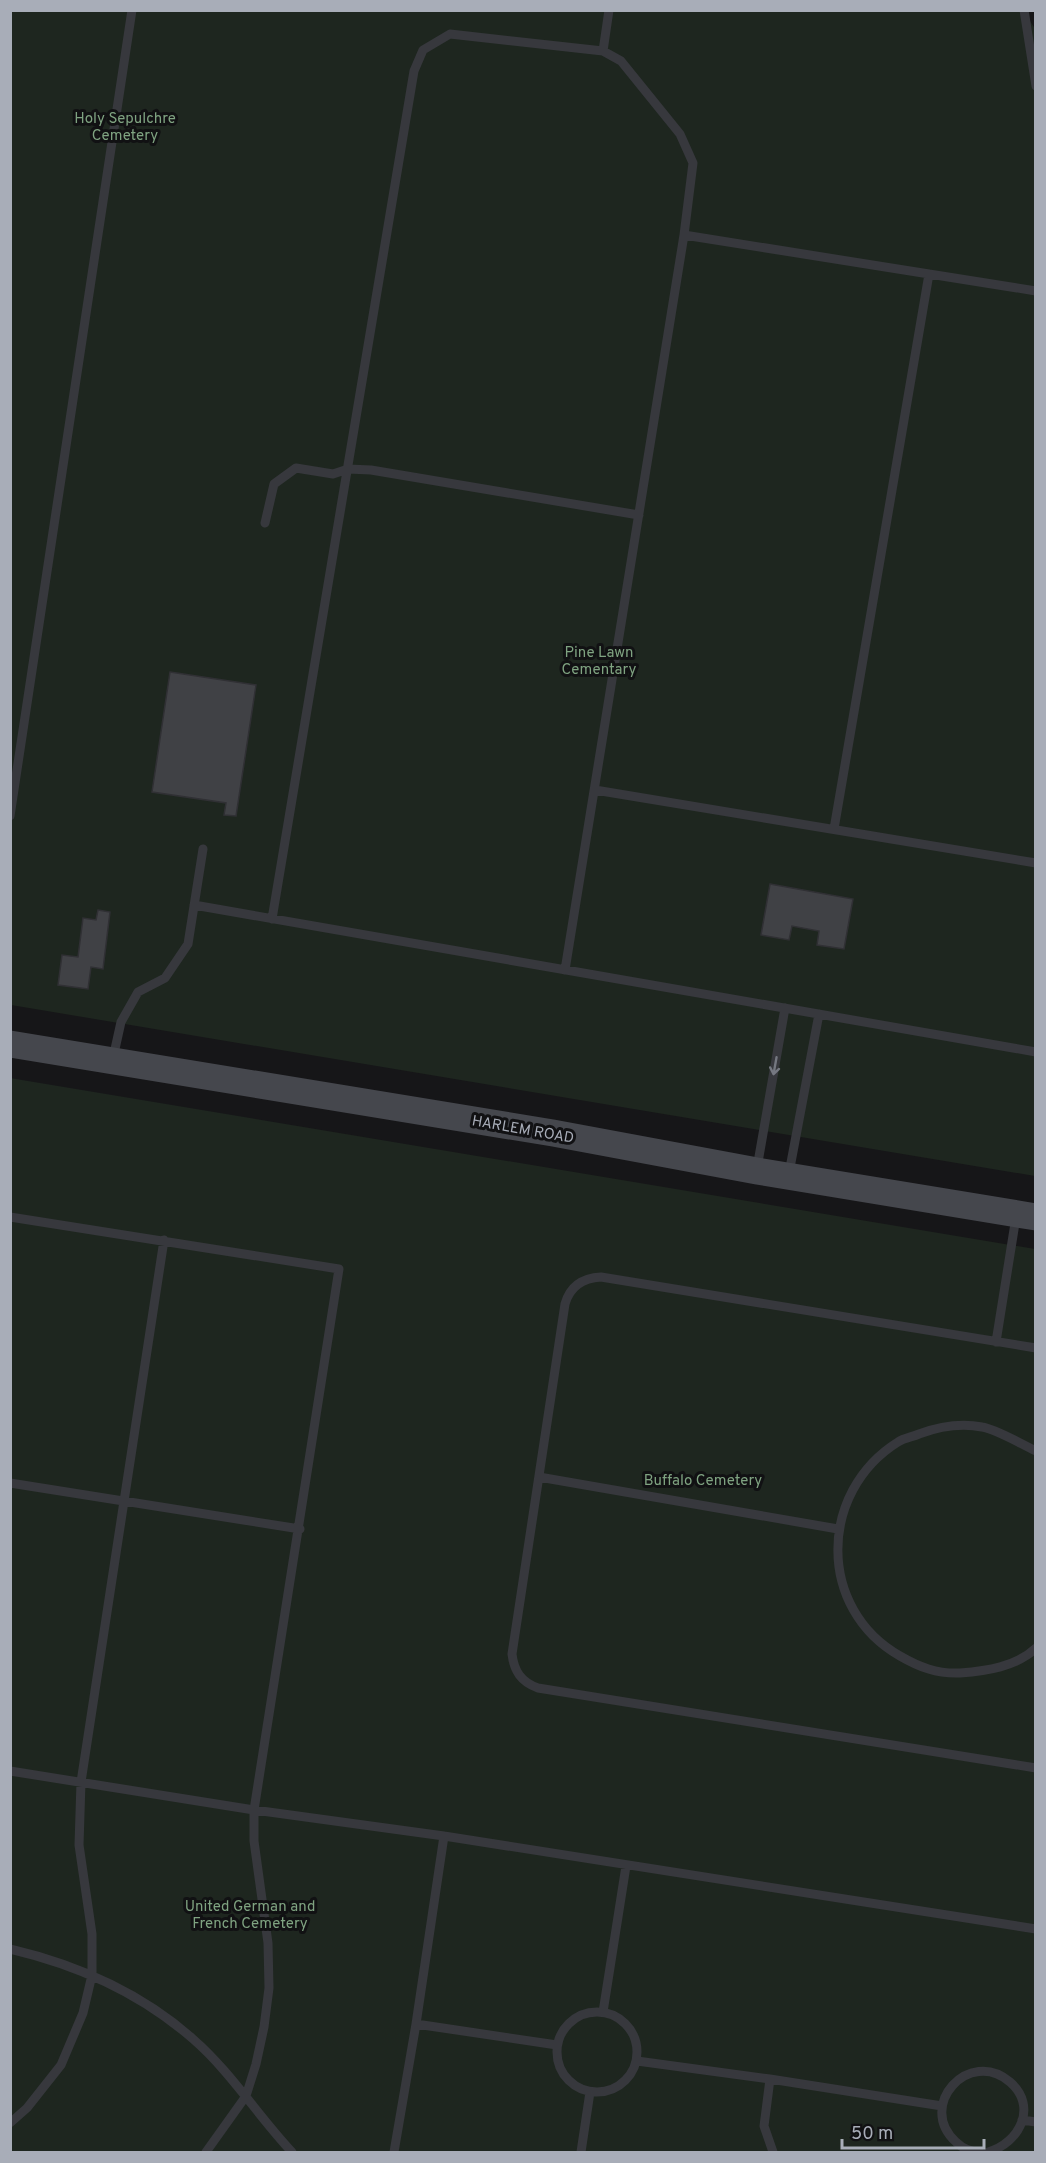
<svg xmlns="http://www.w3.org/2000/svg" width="1046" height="2163" viewBox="0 0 1046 2163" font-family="Overpass,sans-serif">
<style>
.green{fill:#1e261f}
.building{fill:#404145;stroke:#303034;stroke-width:1.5}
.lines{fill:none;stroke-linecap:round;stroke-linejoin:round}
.lane{stroke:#37383d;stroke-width:9}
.secondary{stroke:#45474d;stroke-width:27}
.oneway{stroke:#757881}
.labels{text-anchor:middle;stroke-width:6;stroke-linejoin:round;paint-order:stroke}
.park-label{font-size:15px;fill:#7fa381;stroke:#111113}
.street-label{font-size:15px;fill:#a8adb8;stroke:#111113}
</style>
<rect width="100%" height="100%" fill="#161618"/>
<path class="green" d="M 12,11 L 1023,11 L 1036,30 L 1035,1176 L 11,1005 Z
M 10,1078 L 1035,1249 L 1035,2152 L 11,2152 Z"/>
<path class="building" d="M 170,672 L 256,685 L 236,816 L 224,815 L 226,803 L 152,792 Z
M 770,884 L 853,899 L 844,949 L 817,945 L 819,931 L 792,926 L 789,940 L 761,935 Z
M 98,910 L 110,912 L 103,969 L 91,967 L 88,989 L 58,985 L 62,955 L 78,957 L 83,918 L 96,920 Z"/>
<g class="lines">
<path class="lane" d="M 1024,10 L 1036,86
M 603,51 L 609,10
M 684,235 L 1036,291
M 265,523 L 274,484 L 296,468 L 333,474 L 348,469 L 371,470 L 639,515
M 595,790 L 1036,863
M 10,816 L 132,10
M 834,829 L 929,274
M 194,905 L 1036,1052
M 272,919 L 414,71 L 423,50 L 450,34 L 603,51 L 621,61 L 680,134 L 693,163 L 684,235 L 565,970
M 113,1058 L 121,1022 L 138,992 L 165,978 L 188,944 L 203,849
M 757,1168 L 785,1008
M 789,1173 L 819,1014
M 10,1217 L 339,1269 L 254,1810 L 254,1841 L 268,1943 L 269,1988 L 264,2027 L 256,2064 L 246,2096 L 206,2152
M 996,1342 L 1016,1217
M 1036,1348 L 601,1277 C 583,1278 570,1286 565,1304 L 512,1654 C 514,1671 521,1682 538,1688 L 1036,1768
M 1036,1451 C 1021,1444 996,1429 982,1427 C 961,1423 938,1427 919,1434 C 912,1437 904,1438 898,1442 C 818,1492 817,1609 900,1656 C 919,1667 937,1674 960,1673 C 986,1671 1016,1667 1036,1648
M 539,1477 L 838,1529
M 10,1483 L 300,1529
M 10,1771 L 254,1810 L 444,1836 L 1036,1929
M 10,1949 C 78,1965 141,1993 193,2039 C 231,2072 258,2116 292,2152
M557 2052a40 40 0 1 1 80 0a40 40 0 1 1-80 0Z
M 603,2012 L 626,1866
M 416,2024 L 557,2045
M 637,2061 L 770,2079 L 942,2106
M 770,2079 L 764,2126 L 773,2152
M 1022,2120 L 1036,2122
M 10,2123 L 27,2108 L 61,2065 L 83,2013 L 92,1975 L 92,1934 L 79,1845 L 81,1782 L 164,1240
M 394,2152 L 416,2024 L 444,1836
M 581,2152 L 590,2092
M 980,2152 C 971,2152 962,2148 956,2142 C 916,2106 969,2047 1010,2082 C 1038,2106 1020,2143 988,2152"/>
<path class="secondary" d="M 10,1044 L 553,1133 L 757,1171 L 1036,1217"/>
</g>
<defs><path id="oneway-shaft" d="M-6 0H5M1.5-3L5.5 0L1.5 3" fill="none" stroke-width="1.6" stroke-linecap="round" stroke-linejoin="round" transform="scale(1.5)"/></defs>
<use class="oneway" href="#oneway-shaft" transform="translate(775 1066) rotate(100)"/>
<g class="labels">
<g class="park-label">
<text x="125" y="123">Holy Sepulchre<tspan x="125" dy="17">Cemetery</tspan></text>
<text x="599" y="657">Pine Lawn<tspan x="599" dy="17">Cementary</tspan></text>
<text x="703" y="1485">Buffalo Cemetery</text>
<text x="250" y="1911">United German and<tspan x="250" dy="17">French Cemetery</tspan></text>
</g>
<g class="street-label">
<text transform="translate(523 1129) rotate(10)" y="5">HARLEM ROAD</text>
</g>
</g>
<rect width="1046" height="2163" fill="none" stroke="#a8adb8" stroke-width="24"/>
<path d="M842 2139v9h142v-9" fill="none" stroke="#a8adb8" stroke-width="3"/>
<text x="851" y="2139" font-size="18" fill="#a8adb8" stroke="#111113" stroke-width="4.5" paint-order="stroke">50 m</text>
</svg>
